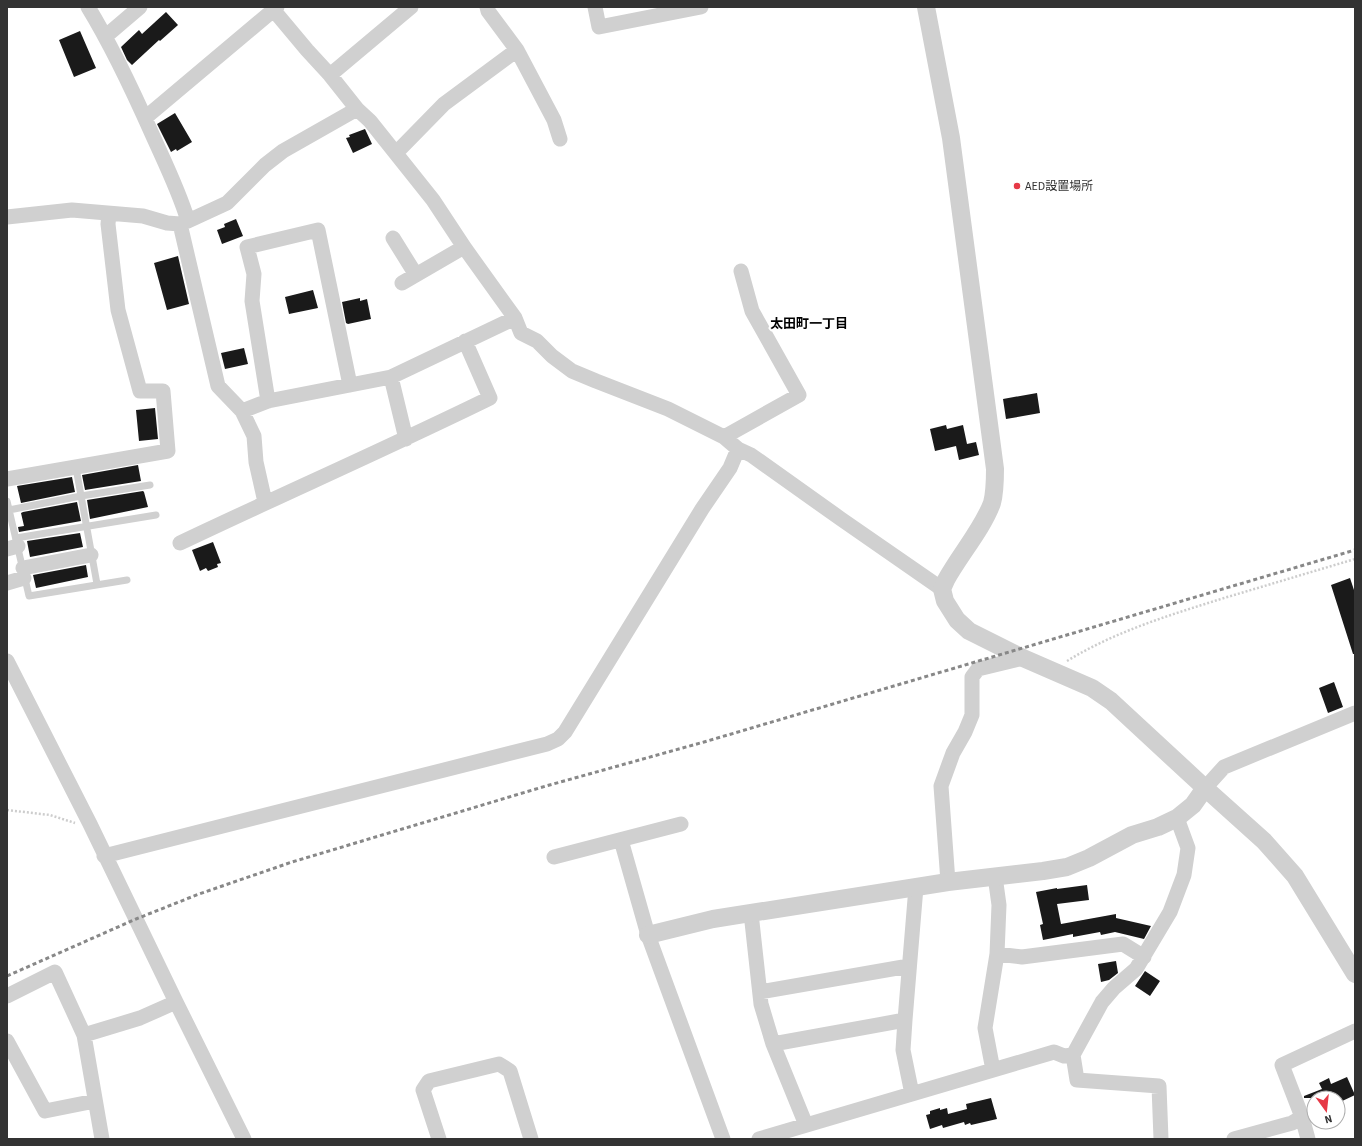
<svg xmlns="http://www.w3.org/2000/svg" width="1362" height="1146" viewBox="0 0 1362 1146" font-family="'Source Sans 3','Noto Sans JP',sans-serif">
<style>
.building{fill:#1a1a1a}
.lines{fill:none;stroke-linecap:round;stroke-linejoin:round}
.path{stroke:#cdcdcd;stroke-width:2.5;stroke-dasharray:2 2;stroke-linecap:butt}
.service{stroke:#d0d0d0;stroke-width:7}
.minor{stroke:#d0d0d0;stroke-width:15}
.tertiary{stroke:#d0d0d0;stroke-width:18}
.rail{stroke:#888;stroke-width:3;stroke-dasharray:4 3;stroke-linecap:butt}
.poi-dot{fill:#e63946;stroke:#fff;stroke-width:1.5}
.labels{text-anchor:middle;stroke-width:4;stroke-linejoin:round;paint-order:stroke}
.poi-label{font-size:12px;fill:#333;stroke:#fff;text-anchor:start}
.neighbourhood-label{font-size:13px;font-weight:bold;fill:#000;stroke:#fff}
</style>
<rect width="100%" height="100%" fill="#fff"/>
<path class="building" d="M 166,12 L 178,25 L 160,41 L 159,40 L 132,65 L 127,60 L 121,47 L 139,30 L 142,34 Z
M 80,31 L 96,68 L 74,77 L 59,40 Z
M 175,113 L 192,142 L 177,151 L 176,149 L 171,152 L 157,124 Z
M 365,129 L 372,144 L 353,153 L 346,138 L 350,137 L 349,135 Z
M 236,219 L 243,236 L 222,244 L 217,230 L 225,227 L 224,224 Z
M 178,256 L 189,304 L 167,310 L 154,263 Z
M 313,290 L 318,308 L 289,314 L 285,297 Z
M 360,298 L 360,301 L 367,299 L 371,319 L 348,324 L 346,323 L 342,302 Z
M 244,348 L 248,364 L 225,369 L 221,353 Z
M 1037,393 L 1040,413 L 1006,419 L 1003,399 Z
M 155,408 L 158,439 L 139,441 L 136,410 Z
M 946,425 L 947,429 L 963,425 L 967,444 L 976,442 L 979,455 L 959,460 L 956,446 L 935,451 L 930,429 Z
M 138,465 L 141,481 L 85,490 L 82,475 Z
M 72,477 L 75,492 L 21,503 L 17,486 Z
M 143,491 L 144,492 L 148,507 L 90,519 L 87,500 Z
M 77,502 L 81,521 L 19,532 L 18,527 L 24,526 L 21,513 L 23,512 Z
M 80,533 L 83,547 L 30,557 L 27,541 Z
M 213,542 L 221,563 L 217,564 L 218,567 L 208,571 L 206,568 L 200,571 L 192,550 Z
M 86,565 L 88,577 L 36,588 L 33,575 Z
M 1350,578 L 1355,593 L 1355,654 L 1353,654 L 1331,585 Z
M 1334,682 L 1343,707 L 1328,713 L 1319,688 Z
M 1087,885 L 1089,900 L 1057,904 L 1061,924 L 1116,914 L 1116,918 L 1151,926 L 1144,939 L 1115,932 L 1101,935 L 1100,932 L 1073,937 L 1073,934 L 1043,940 L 1040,925 L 1043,924 L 1036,892 L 1057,888 L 1057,889 Z
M 1116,961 L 1118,973 L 1109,980 L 1101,982 L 1098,964 Z
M 1145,971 L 1160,981 L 1150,996 L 1135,986 Z
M 1347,1077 L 1355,1095 L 1338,1103 L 1338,1098 L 1304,1098 L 1304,1096 L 1322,1089 L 1319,1083 L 1329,1078 L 1331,1084 Z
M 991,1098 L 997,1119 L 971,1125 L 970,1123 L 965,1125 L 964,1122 L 943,1128 L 942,1125 L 930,1129 L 926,1115 L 930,1114 L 930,1111 L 940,1108 L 940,1110 L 947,1108 L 948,1114 L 967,1109 L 966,1104 Z"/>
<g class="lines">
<path class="path" d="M 1067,661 C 1116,631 1170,615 1224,598 C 1268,585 1311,572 1355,559
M 7,810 L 50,815 L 75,823"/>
<path class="service" d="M 76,468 L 97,584
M 7,501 L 29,596 L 127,580
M 9,510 L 81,496 L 150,485
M 16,538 L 156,515"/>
<path class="minor" d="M 88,7 C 113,48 133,91 152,134 C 165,163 179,191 188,221
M 271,7 L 307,50 L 330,75 L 357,109 L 370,121 L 433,200 L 464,247 L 515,318 L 521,333 L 537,341 L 552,356 L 572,371 L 596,381 L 668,409 L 724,437 L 738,449 L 751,455 L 841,519 L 942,589
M 487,7 L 488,11 L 517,50 L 554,120 L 560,139
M 595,7 L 599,27 L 701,7
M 106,36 L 140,7
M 330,75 L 411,7
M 145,118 L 277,7
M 396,153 L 444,104 L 517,50
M 7,217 L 72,210 L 143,216 L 167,223 L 180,224 L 188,221 L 227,203 L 265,165 L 283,151 L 357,109
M 180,224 L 218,386 L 242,411 L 268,401 L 391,377 L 515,318
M 393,238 L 416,275
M 402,283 L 464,247
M 391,377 L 406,439
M 268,401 L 252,301 L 254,274 L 247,247 L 318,230 L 350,385
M 242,411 L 254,436 L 256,462 L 265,502
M 724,437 L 799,395 L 752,311 L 741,271
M 7,479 L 168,451 L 163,391 L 140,391 L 118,310 L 108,224 L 109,214
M 180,543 C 283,494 388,448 490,398 L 465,341
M 7,549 L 18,546
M 23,568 L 91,555
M 7,583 L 24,578
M 7,661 L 90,824 L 176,1002 L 244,1139
M 1205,788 L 1224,767 L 1355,713
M 621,840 L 648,935 L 723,1139
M 104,856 L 547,744 L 558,739 L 565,732 L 702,509 L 730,468 L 738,449
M 554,857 L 681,824
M 948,882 L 941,786 L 953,753 L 965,732 L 972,715 L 972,677 L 978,669 L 1023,658
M 751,913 L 761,1004 L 773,1044 L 806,1125
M 997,954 L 1022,957 L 1123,944 L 1144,957
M 760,992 L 909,966
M 7,996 L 55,972 L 84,1035 L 140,1018 L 176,1002
M 84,1035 L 102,1139
M 7,1041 L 45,1111 L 95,1101
M 773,1044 L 905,1020
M 1073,1055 L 1077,1080 L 1159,1086 L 1161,1139
M 993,1070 L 985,1028 L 997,954 L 999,905 L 995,876
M 912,1094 L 903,1050 L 905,1020 L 916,887
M 1302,1117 L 1308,1139
M 439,1139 L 423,1090 L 429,1081 L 499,1064 L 510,1071 L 531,1139
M 759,1139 L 1054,1052 L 1064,1056 L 1073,1055 L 1102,1002 L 1114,988 L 1136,969 L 1170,912 L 1184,875 L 1188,848 L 1177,818
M 1234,1139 L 1292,1123 L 1302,1117 L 1282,1065 L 1355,1031"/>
<path class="tertiary" d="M 926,7 L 951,138 L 995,469 C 995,480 995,492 992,503 C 983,528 959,556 946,580 L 942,589 L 945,601 L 957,620 L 969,631 L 1023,658 L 1092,688 L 1111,701 L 1205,788 L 1264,841 L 1295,876 L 1355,974
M 648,935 L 713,919 L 948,882 L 1043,871 L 1067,867 L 1089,858 L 1132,835 L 1158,827 L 1177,818 L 1193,805 L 1205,788"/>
<path class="rail" d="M 7,976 L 136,919 L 199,894 L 292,862 L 546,786 L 704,742 L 1355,550"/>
</g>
<circle class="poi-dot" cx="1017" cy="186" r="4"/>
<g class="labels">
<g class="poi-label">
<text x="1025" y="190">AED設置場所</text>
</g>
<g class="neighbourhood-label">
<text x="809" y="328">太田町一丁目</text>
</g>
</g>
<rect width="1362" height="1146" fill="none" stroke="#333333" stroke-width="16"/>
<g transform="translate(1326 1110) rotate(165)"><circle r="19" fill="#ffffff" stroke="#adadad"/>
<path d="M0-3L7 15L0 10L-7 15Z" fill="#e63946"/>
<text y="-6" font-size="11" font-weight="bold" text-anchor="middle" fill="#333333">N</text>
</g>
</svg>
